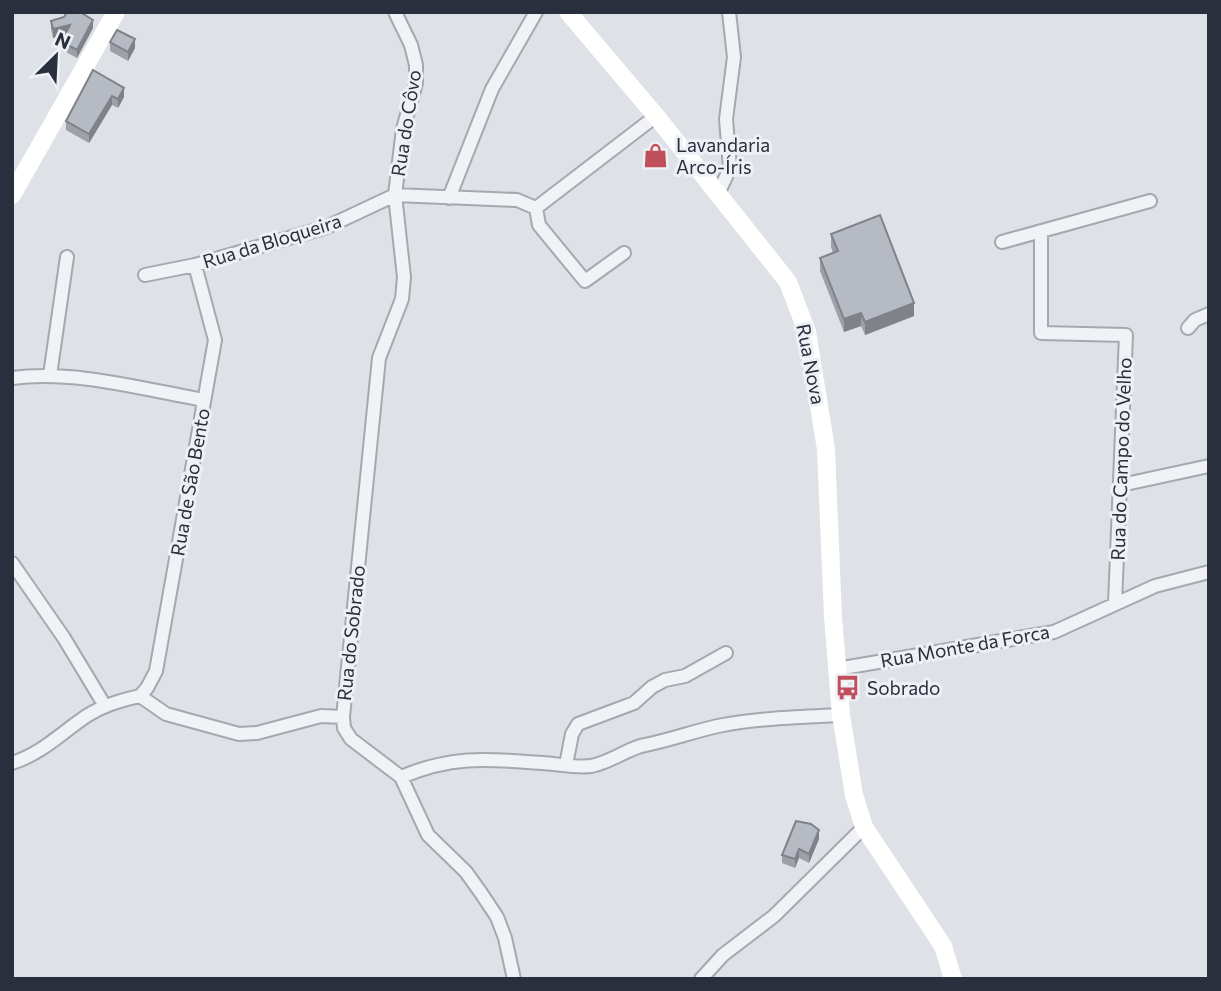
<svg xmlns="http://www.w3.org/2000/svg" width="1221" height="991" viewBox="0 0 1221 991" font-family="Commissioner,sans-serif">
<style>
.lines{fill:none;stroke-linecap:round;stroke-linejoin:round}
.street-casing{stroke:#a4a8b0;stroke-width:16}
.street{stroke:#f1f2f5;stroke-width:12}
.secondary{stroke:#fff;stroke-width:18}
.wall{fill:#9da0a8}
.shaded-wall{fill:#7f8288}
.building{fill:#b6bac3;stroke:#7f8288;stroke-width:2}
.labels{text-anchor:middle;stroke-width:6;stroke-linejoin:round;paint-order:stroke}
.street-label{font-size:19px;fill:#292f3c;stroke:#edf0f4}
.poi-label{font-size:19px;fill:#292f3c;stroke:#edf0f4;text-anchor:start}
</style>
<rect width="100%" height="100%" fill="#dee1e6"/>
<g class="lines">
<defs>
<path id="street" d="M 395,12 L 411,45 L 416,65 L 416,83 L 403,129 L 395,195 L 404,277 L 402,299 L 379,358 L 343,717 L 344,728 L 351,739 L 401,777 L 428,835 L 466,872 L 481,893 L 497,917 L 505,938 L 514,979
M 718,194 L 730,168 L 726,119 L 734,57 L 729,12
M 449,198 L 492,89 L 536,12
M 536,208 L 656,116
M 536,208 L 539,225 L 585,281 L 624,253
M 1041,231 L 1041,333 L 1126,335 L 1115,603
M 1002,242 L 1150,201
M 145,275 L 195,265 L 327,227 L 395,195 L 517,200 L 536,208
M 1188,328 L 1195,320 L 1209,314
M 50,375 L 67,257
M 12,378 C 76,370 141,389 204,400
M 1121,485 L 1209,466
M 12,563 L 64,638 L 105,706
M 837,669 L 1054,632 L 1155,586 L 1209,572
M 140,696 L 147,688 L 156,671 L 215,340 L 195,265
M 12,763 C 43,753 62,732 88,715 C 104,705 121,700 140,696 L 166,714 L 239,734 L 257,733 L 321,716 L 343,717
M 566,765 L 572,734 L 578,724 L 634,703 L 652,687 L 665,680 L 685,676 L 726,653
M 401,777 C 453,755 488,759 542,763 C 558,764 576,768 591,766 C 612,762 628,748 645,745 C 671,740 697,730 723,725 C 762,718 801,717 841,715
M 701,979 L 723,955 L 774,916 L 864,827"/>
</defs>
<use href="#street" class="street-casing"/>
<use href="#street" class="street"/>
<path class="secondary" d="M 568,12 L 656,116 L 788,282 L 807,332 L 826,449 L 833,617 L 841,715 L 854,795 L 864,827 L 943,946 L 953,979
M 12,195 L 116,12"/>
</g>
<path class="wall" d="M 51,21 L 93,28 L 77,58 L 64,51 L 64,37 L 65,34 L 53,38 L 51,29 Z
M 110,42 L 135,48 L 128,61 L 110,51 Z
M 93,70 L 124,97 L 118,108 L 112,105 L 89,143 L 66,130 L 66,121 Z
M 831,234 L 914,316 L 865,335 L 861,326 L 844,332 L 820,271 L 820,258 L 833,253 L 831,247 Z
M 819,839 L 809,863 L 799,858 L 795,868 L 782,863 L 782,855 Z"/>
<path class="shaded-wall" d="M 93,20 L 93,28 L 77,58 L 77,50 Z
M 70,25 L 70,33 L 53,38 L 53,29 Z
M 135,39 L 135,48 L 128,61 L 128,52 Z
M 124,88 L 124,97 L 118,108 L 118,99 Z
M 112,96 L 112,105 L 89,143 L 89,134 Z
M 914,303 L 914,316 L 865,335 L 865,322 Z
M 861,313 L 861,326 L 844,332 L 844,319 Z
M 819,830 L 819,839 L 809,863 L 809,854 Z
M 799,849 L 799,858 L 795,868 L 795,859 Z"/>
<path class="building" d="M 67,12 L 80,12 L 93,20 L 77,50 L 64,43 L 66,39 L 64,37 L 70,25 L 53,29 L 51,21 L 64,17 Z
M 117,30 L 135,39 L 128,52 L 110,42 Z
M 93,70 L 124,88 L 118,99 L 112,96 L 89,134 L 66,121 Z
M 880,215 L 914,303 L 865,322 L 861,313 L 844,319 L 820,258 L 838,251 L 831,234 Z
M 796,821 L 811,824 L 819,830 L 809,854 L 799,849 L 795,859 L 782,855 Z"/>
<defs>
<symbol id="shop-bare" viewBox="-9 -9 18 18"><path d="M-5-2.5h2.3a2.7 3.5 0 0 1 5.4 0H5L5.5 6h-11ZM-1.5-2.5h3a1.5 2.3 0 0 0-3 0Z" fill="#c04e5b" stroke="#edf0f4" stroke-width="2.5" paint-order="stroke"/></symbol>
<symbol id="bus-bare" viewBox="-9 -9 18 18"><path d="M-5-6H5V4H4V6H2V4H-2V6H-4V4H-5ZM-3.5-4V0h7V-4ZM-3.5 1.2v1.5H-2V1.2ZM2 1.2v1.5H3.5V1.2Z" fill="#c04e5b" stroke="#edf0f4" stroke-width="2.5" paint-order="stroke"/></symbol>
</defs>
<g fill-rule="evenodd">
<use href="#shop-bare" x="638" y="138" width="35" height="35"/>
<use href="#bus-bare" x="830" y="670" width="35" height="35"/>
</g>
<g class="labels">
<g class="street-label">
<text transform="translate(406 123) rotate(-81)" y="7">Rua do Côvo</text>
<text transform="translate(272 241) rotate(-17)" y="7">Rua da Bloqueira</text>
<text transform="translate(811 364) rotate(79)" y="7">Rua Nova</text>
<text transform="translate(1121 459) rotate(-88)" y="7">Rua do Campo do Velho</text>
<text transform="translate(190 482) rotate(-80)" y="7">Rua de São Bento</text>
<text transform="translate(351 633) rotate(-84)" y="7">Rua do Sobrado</text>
<text transform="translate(965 646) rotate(-10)" y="7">Rua Monte da Forca</text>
</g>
<g class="poi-label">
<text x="676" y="152">Lavandaria<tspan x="676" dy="22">Arco-Íris</tspan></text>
<text x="867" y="695">Sobrado</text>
</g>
</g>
<rect width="1221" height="991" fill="none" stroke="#292f3c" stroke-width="28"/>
<g transform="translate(56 56) rotate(24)" stroke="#edf0f4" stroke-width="5" paint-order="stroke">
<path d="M0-5L12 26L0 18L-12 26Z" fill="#292f3c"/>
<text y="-10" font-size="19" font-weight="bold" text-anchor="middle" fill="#292f3c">N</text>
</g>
</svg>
